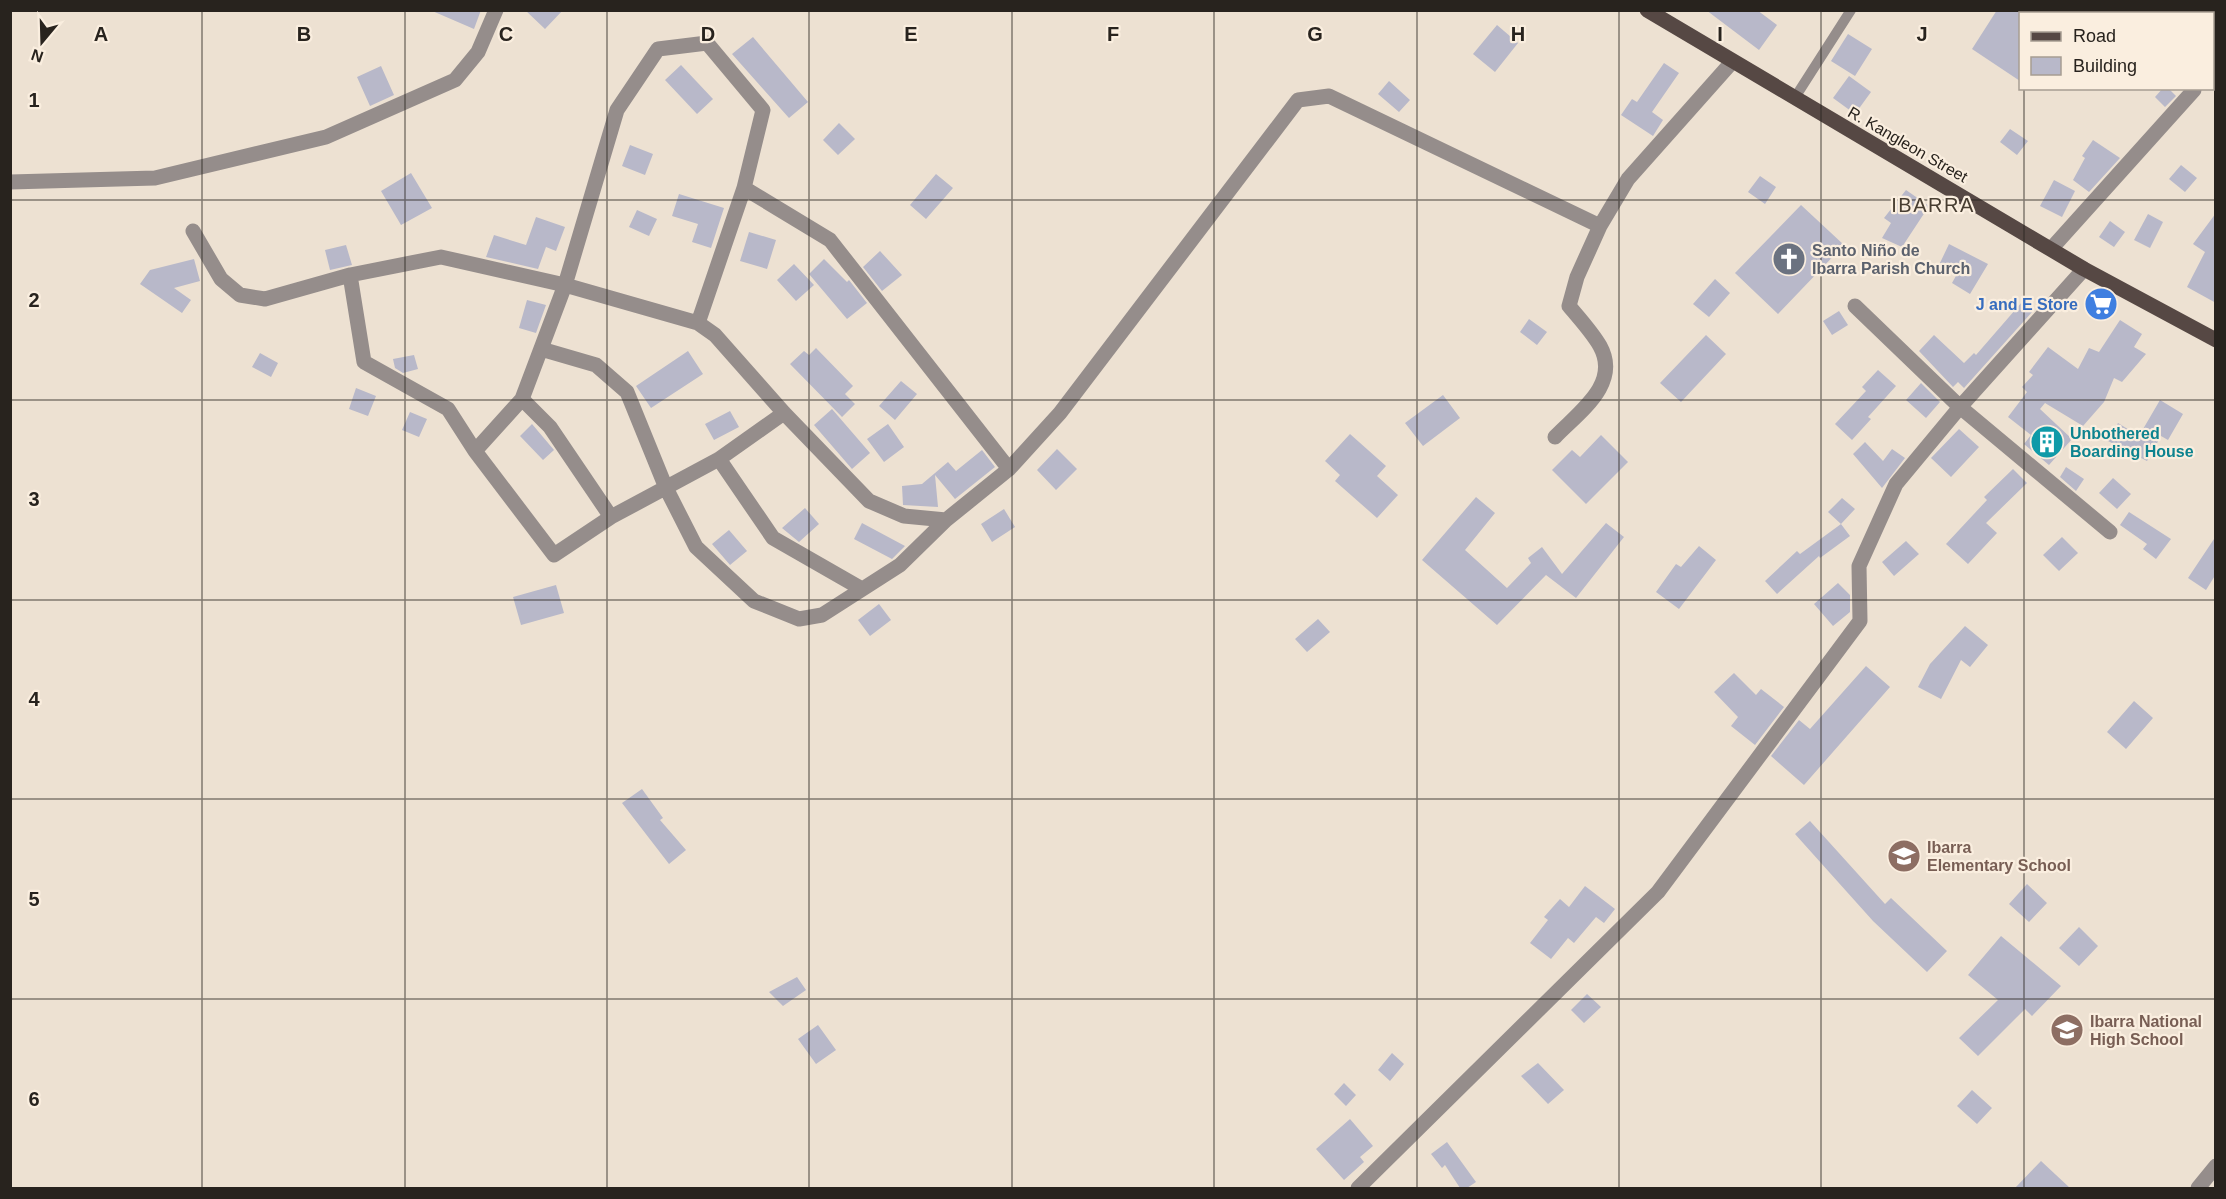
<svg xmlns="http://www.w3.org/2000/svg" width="2226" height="1199" viewBox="0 0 2226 1199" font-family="Helvetica,sans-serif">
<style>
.building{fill:#b8b8c9}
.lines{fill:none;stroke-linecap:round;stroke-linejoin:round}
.lane{stroke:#958d8b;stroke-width:10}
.street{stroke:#958d8b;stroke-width:15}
.primary{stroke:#564844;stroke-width:15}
.grid{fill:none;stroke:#28231e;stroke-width:1.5;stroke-opacity:0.55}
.labels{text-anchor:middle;stroke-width:4.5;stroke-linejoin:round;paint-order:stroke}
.street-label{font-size:16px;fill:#28231e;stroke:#faeedf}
.worship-label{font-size:16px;font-weight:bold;fill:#5b616d;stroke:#faeedf;text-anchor:start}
.shop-label{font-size:16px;font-weight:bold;fill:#366cbe;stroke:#faeedf;text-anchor:end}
.culture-label{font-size:16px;font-weight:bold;fill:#0d838f;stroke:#faeedf;text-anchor:start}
.education-label{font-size:16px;font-weight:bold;fill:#785e54;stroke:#faeedf;text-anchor:start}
.quarter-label{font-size:20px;letter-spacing:1.5px;fill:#473d31;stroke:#faeedf}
.grid-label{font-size:20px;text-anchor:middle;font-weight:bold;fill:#28231e;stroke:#faeedf;stroke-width:4.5;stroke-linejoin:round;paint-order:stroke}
</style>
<rect width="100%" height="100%" fill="#ede1d2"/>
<path class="building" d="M 430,10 L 481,10 L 474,29 Z
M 525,10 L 563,10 L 545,29 Z
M 1706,10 L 1757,10 L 1777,25 L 1759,50 Z
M 1997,10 L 2020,10 L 2020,81 L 1972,49 Z
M 1497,25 L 1518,43 L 1495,72 L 1473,54 Z
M 1848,34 L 1872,49 L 1855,76 L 1831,61 Z
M 753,37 L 808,102 L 789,118 L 732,54 Z
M 1664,63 L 1679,73 L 1652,112 L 1663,120 L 1653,136 L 1621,115 L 1632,99 L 1637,102 Z
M 681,65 L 713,99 L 697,114 L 665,80 Z
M 381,66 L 394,95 L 370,106 L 357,77 Z
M 1849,76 L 1871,92 L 1855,114 L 1833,98 Z
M 1389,81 L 1410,100 L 1399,112 L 1378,94 Z
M 2163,88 L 2168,88 L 2176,96 L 2165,107 L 2155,97 Z
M 839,123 L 855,139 L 838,155 L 823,140 Z
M 2010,129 L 2028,141 L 2017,155 L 2000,142 Z
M 2093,140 L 2120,158 L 2089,192 L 2073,180 L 2085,158 L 2082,156 Z
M 630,145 L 653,154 L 645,175 L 622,166 Z
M 2181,165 L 2197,178 L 2185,192 L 2169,179 Z
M 411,173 L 432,208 L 401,225 L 381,191 Z
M 936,174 L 953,188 L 926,219 L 910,205 Z
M 1760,176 L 1776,187 L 1765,204 L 1748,192 Z
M 2054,180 L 2075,191 L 2062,217 L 2040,206 Z
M 1906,190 L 1929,206 L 1902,247 L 1882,238 L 1891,223 L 1884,218 Z
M 679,194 L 724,208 L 711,248 L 692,242 L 698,224 L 672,216 Z
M 1801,205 L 1844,245 L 1778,314 L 1735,273 Z
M 637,210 L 657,219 L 649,236 L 629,227 Z
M 2216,213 L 2216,303 L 2187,287 L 2205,252 L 2193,244 Z
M 2148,214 L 2163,222 L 2150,248 L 2134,240 Z
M 536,217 L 565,227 L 556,251 L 546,247 L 538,269 L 486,257 L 494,235 L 526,245 Z
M 2110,221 L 2125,232 L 2114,247 L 2099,237 Z
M 749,232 L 776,240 L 767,269 L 740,261 Z
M 1949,244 L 1988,264 L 1970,294 L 1952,283 L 1957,274 L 1939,265 Z
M 346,245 L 352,265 L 330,270 L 325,250 Z
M 880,251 L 902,275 L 882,291 L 863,267 Z
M 194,259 L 200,281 L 174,288 L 191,300 L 182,313 L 140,284 L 150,270 Z
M 824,259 L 847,282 L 849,280 L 867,303 L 847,319 L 809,274 Z
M 794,264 L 814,285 L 796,301 L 777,280 Z
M 1715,279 L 1730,293 L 1709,317 L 1693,304 Z
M 527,300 L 546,305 L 536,333 L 519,328 Z
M 2022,302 L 2033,311 L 1964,388 L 1958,382 L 1953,387 L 1919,351 L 1934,335 L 1964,363 L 1974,353 L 1976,355 Z
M 1839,311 L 1848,325 L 1832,335 L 1823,321 Z
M 1529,319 L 1547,332 L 1537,345 L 1520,332 Z
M 2120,320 L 2142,334 L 2134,347 L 2146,354 L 2122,382 L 2114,378 L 2104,402 L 2083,426 L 2045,403 L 2040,409 L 2072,439 L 2049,465 L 2024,444 L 2031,435 L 2008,417 L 2027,392 L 2022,387 L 2033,375 L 2029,372 L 2048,347 L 2078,369 L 2089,348 L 2099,352 Z
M 1706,335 L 1726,354 L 1681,402 L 1660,383 Z
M 816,348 L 853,386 L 845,394 L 855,404 L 842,417 L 790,364 L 804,351 L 809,355 Z
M 688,351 L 703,374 L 651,408 L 636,386 Z
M 260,353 L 278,363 L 271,377 L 252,367 Z
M 414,355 L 418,369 L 403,373 L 395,368 L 393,359 Z
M 1878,370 L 1896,386 L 1868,417 L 1871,419 L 1852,440 L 1835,424 L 1866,391 L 1862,387 Z
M 901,381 L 917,394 L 895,420 L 879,406 Z
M 1921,383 L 1940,402 L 1926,418 L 1906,400 Z
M 356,388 L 376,396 L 368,416 L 349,409 Z
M 1443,395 L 1460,418 L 1423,446 L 1405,423 Z
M 2160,400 L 2183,414 L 2168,440 L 2161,436 L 2147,461 L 2108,441 L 2118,423 L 2139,436 Z
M 832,409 L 870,453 L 852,469 L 814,425 Z
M 730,411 L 739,427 L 714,440 L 705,424 Z
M 410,412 L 427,419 L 419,437 L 402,430 Z
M 532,424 L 554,450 L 543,460 L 520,436 Z
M 888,424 L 904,447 L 884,462 L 867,439 Z
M 1959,429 L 1979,447 L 1951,477 L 1931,458 Z
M 1350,434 L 1386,466 L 1377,476 L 1398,495 L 1377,518 L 1335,481 L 1340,475 L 1325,461 Z
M 1601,435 L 1628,462 L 1586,504 L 1552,470 L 1572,450 L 1580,457 Z
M 1865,442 L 1883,461 L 1892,449 L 1905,458 L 1882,488 L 1853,454 Z
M 1057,449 L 1077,469 L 1056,490 L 1037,470 Z
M 982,450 L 995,467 L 955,499 L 935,475 L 938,507 L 903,505 L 902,486 L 922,484 L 948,462 L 956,471 Z
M 2066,467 L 2084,479 L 2076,491 L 2060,477 Z
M 2013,469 L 2027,483 L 1986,523 L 1997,533 L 1968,564 L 1946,544 L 1987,500 L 1984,497 Z
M 2113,478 L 2131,494 L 2117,509 L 2099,493 Z
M 1476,497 L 1495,513 L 1465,550 L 1507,588 L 1531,563 L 1528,558 L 1542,547 L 1562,574 L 1606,523 L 1624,537 L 1576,598 L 1546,575 L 1497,625 L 1422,560 Z
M 1842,498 L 1855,509 L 1841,524 L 1828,512 Z
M 805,508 L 819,524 L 799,542 L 782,528 Z
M 1004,509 L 1015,527 L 992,542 L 981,524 Z
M 2129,512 L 2171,539 L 2156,559 L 2143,549 L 2147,544 L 2120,525 Z
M 862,523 L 905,546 L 892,559 L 854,539 Z
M 1841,524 L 1850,536 L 1820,558 L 1819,556 L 1777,594 L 1765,581 L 1797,551 L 1800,554 Z
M 729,530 L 747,551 L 730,565 L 712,544 Z
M 2216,536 L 2216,574 L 2206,590 L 2188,578 Z
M 2062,537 L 2078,553 L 2059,571 L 2043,555 Z
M 1906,541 L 1919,554 L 1894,576 L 1882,562 Z
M 1699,546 L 1716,560 L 1679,609 L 1656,592 L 1676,564 L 1681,567 Z
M 1838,583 L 1850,595 L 1850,612 L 1833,626 L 1814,604 Z
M 556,585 L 564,613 L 521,625 L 513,597 Z
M 879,604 L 891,620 L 870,636 L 858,620 Z
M 1318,619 L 1330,632 L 1307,652 L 1295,639 Z
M 1965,626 L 1988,645 L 1970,667 L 1961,660 L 1941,699 L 1918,687 L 1930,664 Z
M 1866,666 L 1890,687 L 1804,785 L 1771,756 L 1799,720 L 1810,729 Z
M 1734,673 L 1756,695 L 1761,689 L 1784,707 L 1755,745 L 1731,726 L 1738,717 L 1714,692 Z
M 2134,701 L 2153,718 L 2126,749 L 2107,732 Z
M 642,789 L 663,818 L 660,820 L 686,850 L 669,864 L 622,803 Z
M 1810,821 L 1885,904 L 1891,898 L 1947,951 L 1927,972 L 1873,921 L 1795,834 Z
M 2027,884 L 2047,903 L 2029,922 L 2009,904 Z
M 1585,886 L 1615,909 L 1604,923 L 1596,917 L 1574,943 L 1568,938 L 1551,959 L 1530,943 L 1548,920 L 1544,917 L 1560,899 L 1569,907 Z
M 2079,927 L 2098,946 L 2079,966 L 2059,948 Z
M 2001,936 L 2061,986 L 2032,1016 L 2025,1009 L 1978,1056 L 1959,1038 L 1998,1000 L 1968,975 Z
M 797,977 L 806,990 L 783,1006 L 769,992 Z
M 1587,994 L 1601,1007 L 1584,1023 L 1571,1010 Z
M 818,1025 L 836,1050 L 816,1064 L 798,1039 Z
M 1392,1053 L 1404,1064 L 1390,1081 L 1378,1070 Z
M 1538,1063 L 1564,1090 L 1548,1104 L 1521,1076 Z
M 1344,1083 L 1356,1095 L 1346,1106 L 1334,1094 Z
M 1972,1090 L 1992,1108 L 1977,1124 L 1957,1106 Z
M 1350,1119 L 1373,1146 L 1360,1157 L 1364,1162 L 1344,1180 L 1316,1149 Z
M 1447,1142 L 1476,1182 L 1467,1188 L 1460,1188 L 1445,1165 L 1442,1168 L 1431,1154 Z
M 2041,1161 L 2070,1188 L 2015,1188 Z"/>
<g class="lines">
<path class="lane" d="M 1794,99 L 1851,10"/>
<path class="street" d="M 10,182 L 155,178 L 326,137 L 455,80 L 478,52 L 496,10
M 193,231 L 221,279 L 240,295 L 265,299 L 350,275 L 441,257 L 565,285 L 698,323 L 715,335 L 784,413 L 869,501 L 904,516 L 946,520 L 1009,469 L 1060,413 L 1298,100 L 1329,96 L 1600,226 L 1628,179 L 1732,62
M 2051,249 L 2194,90
M 350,275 L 364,362 L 448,409 L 475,451
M 1855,306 L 1960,407 L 2110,532
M 698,323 L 744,188
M 541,349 L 596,365 L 627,392 L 666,488 L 696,547 L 754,601 L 799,619 L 822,615 L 900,565 L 946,520
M 522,399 L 550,427 L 611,517
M 784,413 L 719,459 L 611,517 L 554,555 L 475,451 L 522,399 L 565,285 L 617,110 L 658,49 L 707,43 L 763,110 L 744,188 L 830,240 L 1009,469
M 1555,437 C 1579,412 1621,384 1600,346 C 1592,332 1579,318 1569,306 L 1577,277 L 1600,226
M 719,459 L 773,538 L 862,589
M 1358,1188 L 1658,892 L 1860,621 L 1859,566 L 1896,484 L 1960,407 L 2084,269
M 2198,1188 L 2216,1166"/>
<path class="primary" d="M 1647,10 L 2084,269 L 2216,340"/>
</g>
<path class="grid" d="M 202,10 L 202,1188M 405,10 L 405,1188M 607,10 L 607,1188M 809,10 L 809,1188M 1012,10 L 1012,1188M 1214,10 L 1214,1188M 1417,10 L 1417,1188M 1619,10 L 1619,1188M 1821,10 L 1821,1188M 2024,10 L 2024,14M 2024,88 L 2024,1188M 10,200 L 2216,200M 10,400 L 2216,400M 10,600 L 2216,600M 10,799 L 2216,799M 10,999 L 2216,999"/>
<defs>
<symbol id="church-disc" viewBox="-11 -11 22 22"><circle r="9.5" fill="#6b7280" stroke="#faeedf"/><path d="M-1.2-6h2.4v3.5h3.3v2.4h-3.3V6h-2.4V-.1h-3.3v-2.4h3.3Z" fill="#fff"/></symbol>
<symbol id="supermarket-disc" viewBox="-11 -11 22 22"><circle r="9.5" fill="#3f7fe0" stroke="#faeedf"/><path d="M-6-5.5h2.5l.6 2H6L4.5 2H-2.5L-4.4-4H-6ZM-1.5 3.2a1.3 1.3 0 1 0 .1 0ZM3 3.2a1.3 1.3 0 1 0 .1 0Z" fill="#fff"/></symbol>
<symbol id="building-disc" viewBox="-11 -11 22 22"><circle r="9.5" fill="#0f9aa8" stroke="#faeedf"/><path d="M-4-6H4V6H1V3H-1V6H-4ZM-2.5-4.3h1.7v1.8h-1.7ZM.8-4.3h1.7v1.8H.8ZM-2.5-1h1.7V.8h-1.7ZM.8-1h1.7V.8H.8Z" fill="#fff"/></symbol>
<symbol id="school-disc" viewBox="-11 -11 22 22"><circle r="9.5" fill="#8d6e63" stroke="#faeedf"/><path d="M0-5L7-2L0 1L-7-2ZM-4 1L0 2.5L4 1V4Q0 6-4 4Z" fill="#fff"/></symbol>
</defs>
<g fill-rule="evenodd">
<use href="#church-disc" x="1770" y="240" width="38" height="38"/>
<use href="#supermarket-disc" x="2082" y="285" width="38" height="38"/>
<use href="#building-disc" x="2028" y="423" width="38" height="38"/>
<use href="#school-disc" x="1885" y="837" width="38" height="38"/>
<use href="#school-disc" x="2048" y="1011" width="38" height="38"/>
</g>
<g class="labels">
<g class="street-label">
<text transform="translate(1908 144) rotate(30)" y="6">R. Kangleon Street</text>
</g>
<g class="worship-label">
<text x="1812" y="256">Santo Niño de<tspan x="1812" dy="18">Ibarra Parish Church</tspan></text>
</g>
<g class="shop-label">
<text x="2078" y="310">J and E Store</text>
</g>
<g class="culture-label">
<text x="2070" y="439">Unbothered<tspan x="2070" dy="18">Boarding House</tspan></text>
</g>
<g class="education-label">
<text x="1927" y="853">Ibarra<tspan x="1927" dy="18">Elementary School</tspan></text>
<text x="2090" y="1027">Ibarra National<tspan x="2090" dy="18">High School</tspan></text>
</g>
<g class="quarter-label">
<text x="1933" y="212">IBARRA</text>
</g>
</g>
<g class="grid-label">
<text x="101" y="41">A</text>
<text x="304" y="41">B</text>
<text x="506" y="41">C</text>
<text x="708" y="41">D</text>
<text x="911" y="41">E</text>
<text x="1113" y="41">F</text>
<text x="1315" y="41">G</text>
<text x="1518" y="41">H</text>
<text x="1720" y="41">I</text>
<text x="1922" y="41">J</text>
<text x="34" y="107">1</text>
<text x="34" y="307">2</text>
<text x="34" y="506">3</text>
<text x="34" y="706">4</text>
<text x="34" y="906">5</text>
<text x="34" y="1106">6</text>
</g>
<rect width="2226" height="1199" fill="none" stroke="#28231e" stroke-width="24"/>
<rect x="2019" y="12" width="195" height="78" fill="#faeedf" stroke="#a69d92" stroke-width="1.5"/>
<rect x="2031" y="32" width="30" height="9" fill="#564844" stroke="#a69d92" stroke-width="1.5"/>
<text x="2073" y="42" font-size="18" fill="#28231e">Road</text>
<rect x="2031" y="57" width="30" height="18" fill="#b8b8c9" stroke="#a69d92" stroke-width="1.5"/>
<text x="2073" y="72" font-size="18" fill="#28231e">Building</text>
<g transform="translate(42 42) rotate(199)" stroke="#faeedf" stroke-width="4.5" paint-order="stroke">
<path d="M0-4.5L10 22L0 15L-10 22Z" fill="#28231e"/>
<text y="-9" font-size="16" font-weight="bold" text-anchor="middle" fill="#28231e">N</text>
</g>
</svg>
